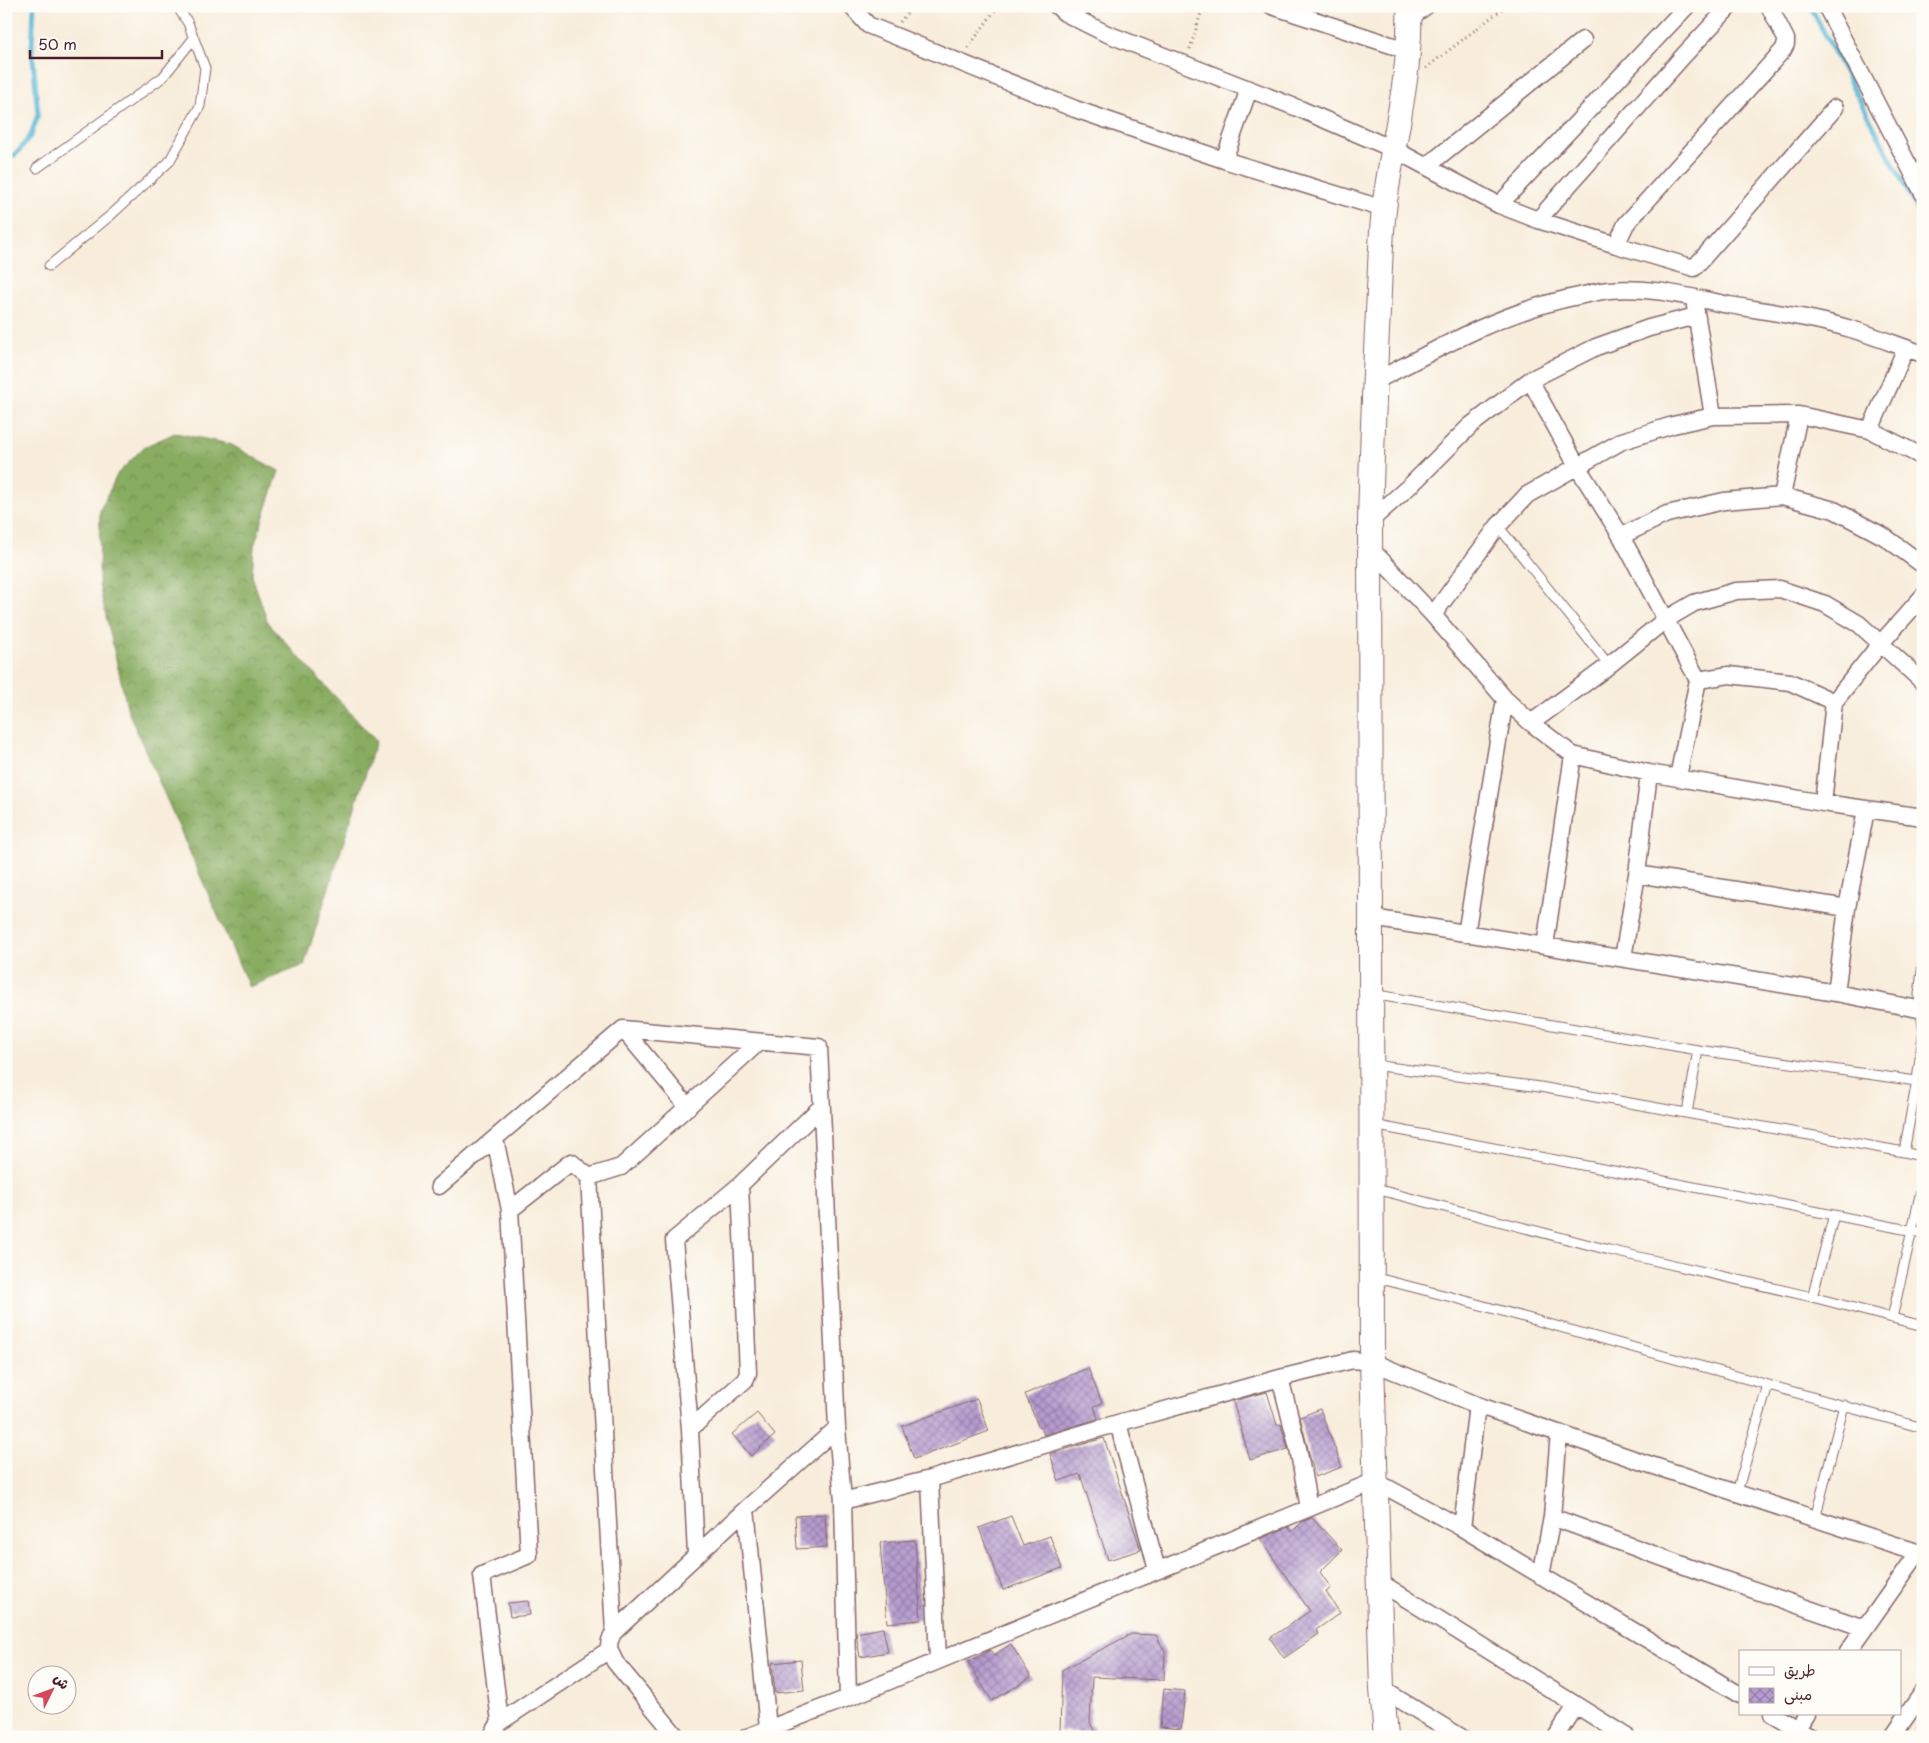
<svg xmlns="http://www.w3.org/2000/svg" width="1929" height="1743" viewBox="0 0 1929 1743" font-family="'Playpen Sans','Playpen Sans Arabic',sans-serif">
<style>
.forest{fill:url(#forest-crowns);stroke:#696646}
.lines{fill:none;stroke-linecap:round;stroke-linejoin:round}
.stream{stroke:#55b4d4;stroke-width:5}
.building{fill:url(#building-cross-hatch)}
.lane-casing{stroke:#876769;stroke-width:11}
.street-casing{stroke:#876769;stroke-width:19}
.secondary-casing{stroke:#876769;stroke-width:26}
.path{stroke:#876769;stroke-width:3;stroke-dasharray:1 4;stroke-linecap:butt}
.lane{stroke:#fff;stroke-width:9}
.street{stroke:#fff;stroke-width:16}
.secondary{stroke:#fff;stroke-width:24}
</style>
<defs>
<pattern id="forest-crowns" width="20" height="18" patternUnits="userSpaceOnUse" patternTransform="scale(1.25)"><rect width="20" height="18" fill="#88ac61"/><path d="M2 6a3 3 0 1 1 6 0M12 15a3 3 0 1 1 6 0" fill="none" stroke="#718b50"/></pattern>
<pattern id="building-cross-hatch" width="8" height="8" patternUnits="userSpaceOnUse" patternTransform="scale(1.25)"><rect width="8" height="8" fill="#b59bcf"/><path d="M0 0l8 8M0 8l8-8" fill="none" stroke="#957ea8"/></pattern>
</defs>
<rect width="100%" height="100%" fill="#fdfcf7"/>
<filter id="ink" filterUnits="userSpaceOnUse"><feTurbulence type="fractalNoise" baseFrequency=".02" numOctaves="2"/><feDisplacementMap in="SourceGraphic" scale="10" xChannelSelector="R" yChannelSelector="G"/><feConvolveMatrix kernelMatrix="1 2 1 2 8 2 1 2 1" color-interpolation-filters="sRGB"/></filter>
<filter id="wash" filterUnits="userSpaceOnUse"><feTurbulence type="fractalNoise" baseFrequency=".0096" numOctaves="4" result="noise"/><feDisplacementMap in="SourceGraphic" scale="20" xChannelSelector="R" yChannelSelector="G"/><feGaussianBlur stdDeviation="1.12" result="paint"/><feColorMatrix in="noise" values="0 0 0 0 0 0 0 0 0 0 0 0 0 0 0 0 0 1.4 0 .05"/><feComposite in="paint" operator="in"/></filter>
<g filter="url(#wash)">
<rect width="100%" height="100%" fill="#f8eddb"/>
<path class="forest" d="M 175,433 L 230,444 L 279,471 L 254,546 L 252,576 L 268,623 L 376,741 L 304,965 L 249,987 L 128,711 L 99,585 L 100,510 L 118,473 L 144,447 Z"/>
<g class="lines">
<path class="stream" d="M 1810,6 L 1923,220
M 6,161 L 18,152 L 31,135 L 38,114 L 32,48 L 34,6"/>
</g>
<g id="blocks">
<path class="building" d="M 1088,1368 L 1102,1403 L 1094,1406 L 1098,1419 L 1044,1435 L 1041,1427 L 1039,1428 L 1025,1394 Z
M 1267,1392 L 1277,1425 L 1281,1424 L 1288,1449 L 1250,1460 L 1233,1401 Z
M 977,1399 L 989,1431 L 914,1459 L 902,1426 Z
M 1320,1409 L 1342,1467 L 1315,1477 L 1300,1417 Z
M 757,1413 L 775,1435 L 751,1456 L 732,1434 Z
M 1104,1438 L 1141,1550 L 1108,1560 L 1080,1474 L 1059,1481 L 1050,1454 Z
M 825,1514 L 827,1547 L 797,1549 L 795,1516 Z
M 1011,1516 L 1023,1546 L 1050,1536 L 1062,1568 L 1003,1590 L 979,1528 Z
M 1312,1518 L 1342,1550 L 1320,1572 L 1331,1588 L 1326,1592 L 1340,1613 L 1316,1630 L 1319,1634 L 1284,1658 L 1270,1638 L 1310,1611 L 1260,1539 L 1288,1527 L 1292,1532 L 1302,1522 Z
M 915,1540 L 921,1620 L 887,1623 L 880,1543 Z
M 528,1601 L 530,1615 L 510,1617 L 508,1603 Z
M 883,1628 L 888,1652 L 860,1657 L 856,1633 Z
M 1131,1634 L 1156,1635 L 1165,1652 L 1164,1680 L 1092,1677 L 1090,1723 L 1098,1737 L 1076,1737 L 1077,1732 L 1060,1731 L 1062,1670 Z
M 1011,1644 L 1031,1677 L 992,1701 L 968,1662 L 990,1650 L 994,1655 Z
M 801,1660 L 804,1690 L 775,1693 L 772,1663 Z
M 1164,1689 L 1185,1691 L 1181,1729 L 1160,1727 Z"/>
</g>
</g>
<g filter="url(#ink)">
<use href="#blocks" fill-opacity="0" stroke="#876769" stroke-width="1"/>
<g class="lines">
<defs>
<path id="lane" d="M 37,168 L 163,77 L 194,38
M 49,266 L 111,215 L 169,162 L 200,106 L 205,68 L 188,23 L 177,6
M 1498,526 L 1609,665
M 1923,963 L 1919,995 L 1923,1027
M 1372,994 L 1698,1050 L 1923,1082
M 1373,1065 L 1540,1087 L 1904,1152 L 1923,1157
M 1687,1113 L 1698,1050
M 1373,1125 L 1629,1174 L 1923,1233
M 1904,1152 L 1917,1080 L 1923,1036
M 1372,1188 L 1609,1250 L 1812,1297 L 1923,1326
M 1373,1277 L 1459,1299 L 1923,1428
M 1812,1297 L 1834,1215
M 1892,1318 L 1923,1182
M 1737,1492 L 1768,1385
M 1815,1519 L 1844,1405"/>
<path id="street" d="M 851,6 L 868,25 L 1075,109 L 1224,160 L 1384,209
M 1057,6 L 1065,13 L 1105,33 L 1300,109 L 1395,150 L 1499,205 L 1538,220 L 1616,245 L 1626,224 L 1783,50 L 1786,44 L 1786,39 L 1769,6
M 1272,6 L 1409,51
M 1826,6 L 1923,193
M 1410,18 L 1426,6
M 1224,160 L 1249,89
M 1427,166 L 1583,40
M 1499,205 L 1687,6
M 1538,220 L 1684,55 L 1730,6
M 1616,245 L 1694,268 L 1835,108
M 1695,306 L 1713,416
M 1530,380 L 1577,466 L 1621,536 L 1698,680
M 1374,382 C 1440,347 1506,310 1579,296 C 1589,294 1599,291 1609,290 C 1651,286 1688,297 1729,305 C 1770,312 1811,317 1851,329 C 1875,336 1899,346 1923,354
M 1870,430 L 1906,348
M 1782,496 L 1799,415
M 1370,521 L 1413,483 L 1470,426 L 1530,380 L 1596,347 L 1649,328 L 1696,316
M 1621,536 L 1667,514 L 1724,501 L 1782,496 L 1834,510 L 1885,537 L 1923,565
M 1370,548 L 1433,615 L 1505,699 L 1531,723 L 1573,755 L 1649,773 L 1823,803 L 1923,817
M 1433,615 L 1498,526 L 1527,495 L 1622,441 L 1673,425 L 1713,416 L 1799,415 L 1870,430 L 1923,457
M 1531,723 L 1603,670 L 1665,620 L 1694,603 L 1736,591 L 1780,589 L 1825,604 L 1859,624 L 1923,682
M 1678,777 L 1698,680 L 1729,675 L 1790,682 L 1834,702
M 1823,803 L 1834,702 L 1881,643 L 1923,596
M 1637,874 L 1847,908
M 1372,918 L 1836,993 L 1923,1010
M 1466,934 L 1505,699
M 1545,946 L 1573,755
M 1623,958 L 1637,874 L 1649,773
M 1836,993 L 1847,908 L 1866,810
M 623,1029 L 688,1107
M 495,1139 L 510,1210 L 529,1555 L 482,1575 L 500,1722
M 589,1177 L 621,1167 L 759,1042
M 439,1186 L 623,1029 L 819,1047 L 837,1428 L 843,1501 L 848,1698
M 510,1210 L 571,1162 L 589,1177 L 614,1632
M 1280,1378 L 1298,1448 L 1309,1508
M 1118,1423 L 1157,1570
M 690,1429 L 745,1380 L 748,1373 L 740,1185
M 930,1479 L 938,1660
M 843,1501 L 930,1479 L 1118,1423 L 1280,1378 L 1353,1360 L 1372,1362 L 1477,1405 L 1645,1463 L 1923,1554
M 746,1509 L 768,1728
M 1552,1517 L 1696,1570 L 1864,1628
M 1462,1528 L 1477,1405
M 696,1555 L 690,1429 L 674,1240 L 740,1185 L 821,1107
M 1541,1576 L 1552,1517 L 1559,1433
M 1378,1581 L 1627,1737
M 1848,1652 L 1918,1553
M 1382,1689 L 1461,1737
M 1772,1714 L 1810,1737
M 1797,1729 L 1806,1714
M 491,1737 L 500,1722 L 609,1650
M 677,1737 L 615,1662 C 609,1650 606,1645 614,1632 L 746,1509 L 837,1428
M 747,1737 L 848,1698 L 1375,1481 L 1462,1528 L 1740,1695
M 1556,1737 L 1576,1706
M 1892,1737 L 1923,1692"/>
<path id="secondary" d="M 1386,1737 L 1382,1689 L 1372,1362 L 1370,521 C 1372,451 1374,382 1378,312 C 1380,278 1380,243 1384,210 C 1392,141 1412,76 1409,6"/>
</defs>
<use href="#lane" class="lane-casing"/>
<use href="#street" class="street-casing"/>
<use href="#secondary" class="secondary-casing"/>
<path class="path" d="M 900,22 L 912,6
M 968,48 L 998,6
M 1190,49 L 1203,6
M 1426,68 L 1506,6"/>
<use href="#lane" class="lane"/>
<use href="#street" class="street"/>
<use href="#secondary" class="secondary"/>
</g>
</g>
<rect width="1929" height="1743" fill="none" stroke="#fdfcf7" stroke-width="25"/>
<rect x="1739" y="1650" width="162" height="65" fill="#fdfcf7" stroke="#b5a4a5"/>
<rect x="1749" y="1667" width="25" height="8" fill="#ffffff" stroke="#b5a4a5"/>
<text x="1784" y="1676" font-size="15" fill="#4a1f2b">طريق</text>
<rect x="1749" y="1688" width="25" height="15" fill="url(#building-cross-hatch)" stroke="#b5a4a5"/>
<text x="1784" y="1700" font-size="15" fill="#4a1f2b">مبنى</text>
<g transform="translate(52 1690) rotate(48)"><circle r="24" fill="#fdfcf7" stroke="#b5a4a5"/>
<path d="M0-4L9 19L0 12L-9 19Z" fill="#d1495b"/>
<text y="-8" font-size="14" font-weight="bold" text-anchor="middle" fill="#4a1f2b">ش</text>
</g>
<path d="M30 50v8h132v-8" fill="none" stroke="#4a1f2b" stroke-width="2.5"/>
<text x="38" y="50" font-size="15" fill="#4a1f2b" stroke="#fdfcf7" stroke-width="4" paint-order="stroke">50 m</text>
</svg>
